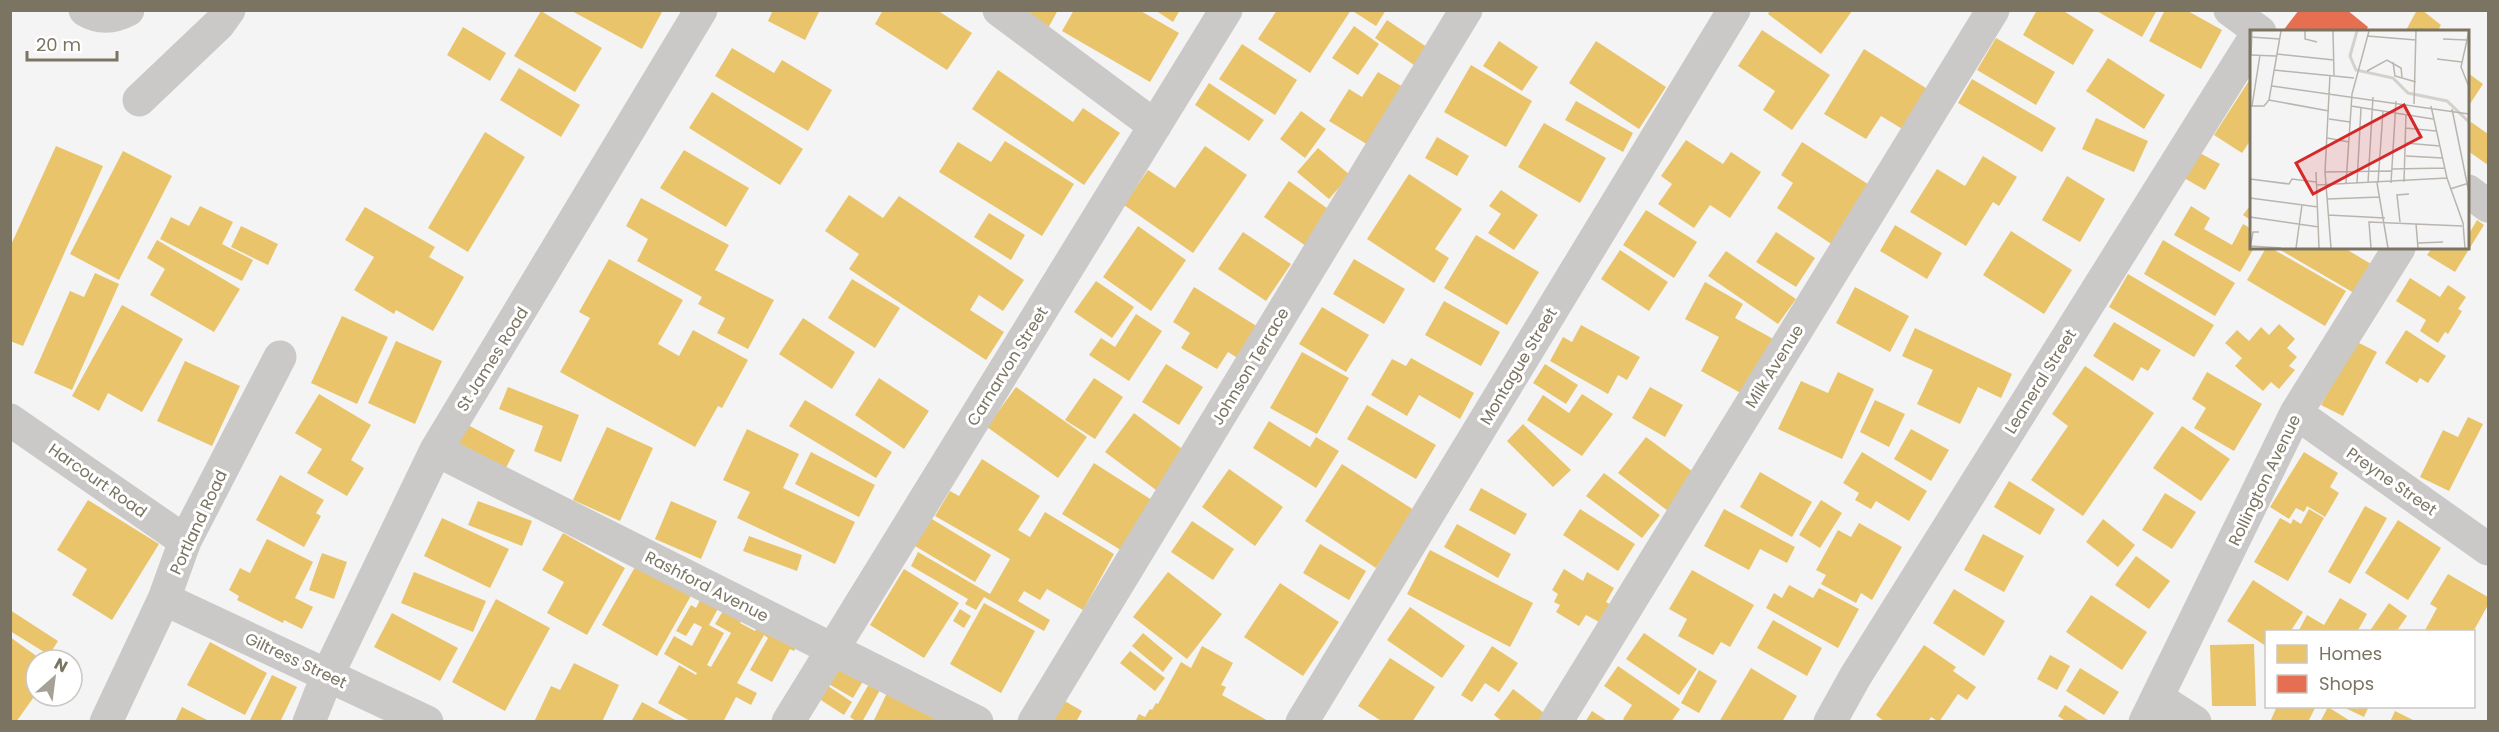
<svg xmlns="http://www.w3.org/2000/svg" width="2499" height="732" viewBox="0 0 2499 732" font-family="Poppins,sans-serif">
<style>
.homes{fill:#e9c46a}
.shops{fill:#e76f51}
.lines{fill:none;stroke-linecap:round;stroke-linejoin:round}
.minor{stroke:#cac9c8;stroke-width:33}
.labels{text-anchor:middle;stroke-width:6;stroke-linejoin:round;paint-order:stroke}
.street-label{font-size:16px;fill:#7c7463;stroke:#fff}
.inset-river{fill:none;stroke:#d5d0cb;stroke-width:3}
.inset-road{fill:none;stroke:#b9b5ae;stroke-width:1.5}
.view{fill:#d62828;fill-opacity:0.15;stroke:#d62828;stroke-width:3}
.inset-edge{fill:none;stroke:#7c7463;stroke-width:3}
</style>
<rect width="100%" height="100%" fill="#f4f4f5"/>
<path class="homes" d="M 570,10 L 663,10 L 642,49 Z
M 773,10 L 820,10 L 805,40 L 768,21 Z
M 883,10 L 937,10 L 972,33 L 947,70 L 875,24 Z
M 1011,10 L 1058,10 L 1047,30 Z
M 1074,10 L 1139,10 L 1179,33 L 1150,82 L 1062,31 Z
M 1155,10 L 1180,10 L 1173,22 Z
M 1277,10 L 1351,10 L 1310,73 L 1258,39 Z
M 1351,10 L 1386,10 L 1376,26 Z
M 1770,10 L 1851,10 L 1852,11 L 1821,54 L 1768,14 Z
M 2037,10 L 2062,10 L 2094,30 L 2073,65 L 2023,35 Z
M 2095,10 L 2157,10 L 2142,37 Z
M 2165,10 L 2186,10 L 2222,30 L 2201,69 L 2149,41 Z
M 2417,10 L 2422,10 L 2441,25 L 2437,32 L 2405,32 Z
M 541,11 L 602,48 L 575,92 L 514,56 Z
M 1387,20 L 1440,56 L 1427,74 L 1375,38 Z
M 1354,26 L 1379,44 L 1358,75 L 1332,58 Z
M 463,27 L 506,53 L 490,81 L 447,55 Z
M 1762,30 L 1830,75 L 1792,130 L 1763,110 L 1775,91 L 1738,66 Z
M 1996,38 L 2055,72 L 2036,105 L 1977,70 Z
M 1499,41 L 1538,67 L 1522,91 L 1483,66 Z
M 1596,41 L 1666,87 L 1639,129 L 1569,83 Z
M 1242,44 L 1297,80 L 1275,115 L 1219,79 Z
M 732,48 L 774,73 L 782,60 L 832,90 L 808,131 L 715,76 Z
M 1864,49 L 1929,90 L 1904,130 L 1881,116 L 1866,139 L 1824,114 Z
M 2108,58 L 2165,95 L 2144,129 L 2086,91 Z
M 1471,65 L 1532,101 L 1506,147 L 1444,112 Z
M 519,68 L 580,105 L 561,137 L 500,100 Z
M 998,70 L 1073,122 L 1083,108 L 1120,133 L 1084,185 L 972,109 Z
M 1378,72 L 1408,90 L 1373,148 L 1329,121 L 1349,89 L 1362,97 Z
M 2468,73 L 2483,84 L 2468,107 Z
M 2252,76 L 2252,138 L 2242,153 L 2214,135 Z
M 1972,79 L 2056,128 L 2042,152 L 1958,103 Z
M 1209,83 L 1264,120 L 1249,141 L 1195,105 Z
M 712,92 L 803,149 L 780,185 L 689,128 Z
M 1576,101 L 1633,133 L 1623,152 L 1565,120 Z
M 1301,111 L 1326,129 L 1305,158 L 1280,139 Z
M 2096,118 L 2148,141 L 2134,172 L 2082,149 Z
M 2471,122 L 2488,134 L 2488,165 L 2468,151 L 2468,127 Z
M 1544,123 L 1606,158 L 1580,203 L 1518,167 Z
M 485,132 L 525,157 L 468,252 L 428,228 Z
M 1437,137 L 1469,156 L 1457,176 L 1425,158 Z
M 1686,140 L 1723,164 L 1731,152 L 1761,172 L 1730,218 L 1710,205 L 1694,228 L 1658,204 L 1672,184 L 1661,176 Z
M 1005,141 L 1074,184 L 1042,236 L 939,172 L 958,142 L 991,162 Z
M 1802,142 L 1871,186 L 1833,245 L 1777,208 L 1793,183 L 1781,175 Z
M 56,146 L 103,166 L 23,346 L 10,341 L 10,247 Z
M 1205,146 L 1247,175 L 1193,253 L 1124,205 L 1148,170 L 1175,188 Z
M 1318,148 L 1350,175 L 1329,199 L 1297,172 Z
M 684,150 L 749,188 L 726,227 L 660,188 Z
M 123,151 L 172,176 L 119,280 L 70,254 Z
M 2198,152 L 2220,164 L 2205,190 L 2184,178 Z
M 1983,156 L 2017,177 L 1999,206 L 1993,202 L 1966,246 L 1910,212 L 1937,169 L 1965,186 Z
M 1409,174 L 1462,209 L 1435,249 L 1449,258 L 1434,283 L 1367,239 Z
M 2067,176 L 2105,199 L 2080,242 L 2042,220 Z
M 1289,181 L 1331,211 L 1306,246 L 1264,217 Z
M 1501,190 L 1538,215 L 1514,250 L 1488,233 L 1501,214 L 1489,206 Z
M 849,195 L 883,218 L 899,196 L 1024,280 L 1003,311 L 979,295 L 970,310 L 1004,332 L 986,360 L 849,269 L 859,254 L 825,231 Z
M 641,198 L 729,245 L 715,270 L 774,300 L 748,349 L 717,333 L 725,318 L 698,304 L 702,297 L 637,261 L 648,239 L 626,226 Z
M 2252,203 L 2252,221 L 2243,215 Z
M 200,206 L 233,222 L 222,244 L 253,260 L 242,281 L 160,239 L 171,217 L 189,226 Z
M 2191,206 L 2210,218 L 2204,229 L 2232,245 L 2243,224 L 2252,229 L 2252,248 L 2254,248 L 2240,272 L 2174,235 Z
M 365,207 L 435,247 L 429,257 L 464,277 L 433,331 L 396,310 L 394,314 L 354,290 L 374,257 L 345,240 Z
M 1646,210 L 1697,242 L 1674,278 L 1623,245 Z
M 989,213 L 1025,235 L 1011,260 L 974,237 Z
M 2477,220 L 2484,225 L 2455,272 L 2427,255 L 2432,248 L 2468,248 L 2468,231 L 2470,232 Z
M 1895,225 L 1942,253 L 1927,279 L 1880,251 Z
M 241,226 L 278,244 L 268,265 L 231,247 Z
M 1138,226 L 1186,260 L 1151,311 L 1103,277 Z
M 2011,231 L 2072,270 L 2044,314 L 1983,275 Z
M 1243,232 L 1291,264 L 1266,301 L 1218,269 Z
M 1776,232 L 1815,258 L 1796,287 L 1756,262 Z
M 1476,235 L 1539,272 L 1507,325 L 1444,288 Z
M 157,240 L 240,289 L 214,332 L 150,295 L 165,269 L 147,258 Z
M 2163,240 L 2235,283 L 2215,316 L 2144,274 Z
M 2266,248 L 2271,248 L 2346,291 L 2325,326 L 2247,280 Z
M 2277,248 L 2347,248 L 2346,249 L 2371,264 L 2354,293 Z
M 1620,250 L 1668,282 L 1649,311 L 1601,279 Z
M 1726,251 L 1796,299 L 1778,324 L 1708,276 Z
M 609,259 L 683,300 L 658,344 L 679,356 L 693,330 L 748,360 L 722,408 L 718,406 L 695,447 L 560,372 L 590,318 L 579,312 Z
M 1354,259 L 1405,289 L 1384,324 L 1333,294 Z
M 95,273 L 119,284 L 72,390 L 34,373 L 70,291 L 84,297 Z
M 2128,274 L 2214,325 L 2194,357 L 2109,307 Z
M 2410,278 L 2440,297 L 2448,285 L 2466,297 L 2458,309 L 2462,311 L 2448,334 L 2445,332 L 2438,343 L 2420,331 L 2426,320 L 2396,301 Z
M 852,279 L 900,308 L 875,348 L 828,318 Z
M 1096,281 L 1134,307 L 1112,338 L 1074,312 Z
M 1705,282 L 1743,304 L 1735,318 L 1777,341 L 1746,396 L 1701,371 L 1719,337 L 1685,319 Z
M 1194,287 L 1263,330 L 1244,362 L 1228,352 L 1217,369 L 1181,348 L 1190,333 L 1173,322 Z
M 1855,287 L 1909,316 L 1890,352 L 1836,323 Z
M 1444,301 L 1500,332 L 1481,366 L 1425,335 Z
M 122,305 L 183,339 L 142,412 L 108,393 L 99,411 L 72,396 Z
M 1322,307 L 1369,335 L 1346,372 L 1299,344 Z
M 1136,314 L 1162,331 L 1129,381 L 1089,355 L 1101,338 L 1115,347 Z
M 342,316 L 388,337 L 357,404 L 311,383 Z
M 803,318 L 855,352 L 832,389 L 779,354 Z
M 2114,322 L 2161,350 L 2148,371 L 2141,367 L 2133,381 L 2093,356 Z
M 2279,324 L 2295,339 L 2287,348 L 2297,357 L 2289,366 L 2295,370 L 2279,389 L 2271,382 L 2263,391 L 2235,366 L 2242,358 L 2225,343 L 2237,330 L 2249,341 L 2261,327 L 2269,335 Z
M 1581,325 L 1640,357 L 1627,380 L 1618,375 L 1608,394 L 1550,361 L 1563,337 L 1572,342 Z
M 1915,328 L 2012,374 L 2001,398 L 1978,387 L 1960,424 L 1917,404 L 1933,370 L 1902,356 Z
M 2406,330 L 2446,356 L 2428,383 L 2420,378 L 2417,383 L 2385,363 Z
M 396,341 L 442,361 L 415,424 L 368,403 Z
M 2355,341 L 2377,352 L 2343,416 L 2321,405 Z
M 1302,352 L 1349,378 L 1317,434 L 1270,408 Z
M 1411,358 L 1474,393 L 1460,419 L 1419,395 L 1407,416 L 1371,395 L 1392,359 L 1406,366 Z
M 185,361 L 240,386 L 212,446 L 157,421 Z
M 1166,364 L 1203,387 L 1179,425 L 1142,402 Z
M 1545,364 L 1578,385 L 1566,404 L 1533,383 Z
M 2085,366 L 2154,413 L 2083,516 L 2031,480 L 2068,426 L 2052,414 Z
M 1838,372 L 1874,389 L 1842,459 L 1778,429 L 1801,381 L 1828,393 Z
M 2207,372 L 2262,404 L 2234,451 L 2194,428 L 2206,408 L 2192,399 Z
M 879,378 L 929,411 L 904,449 L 855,415 Z
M 1094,378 L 1123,397 L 1095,439 L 1065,420 Z
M 508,387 L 579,415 L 561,462 L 534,451 L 543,426 L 499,409 Z
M 1016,387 L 1087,437 L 1058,478 L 987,427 Z
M 1650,387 L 1683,405 L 1665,437 L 1632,418 Z
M 319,394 L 371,425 L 351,460 L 364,468 L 347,496 L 307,473 L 322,449 L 295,433 Z
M 1582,394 L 1613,414 L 1582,456 L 1527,420 L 1543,395 L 1569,413 Z
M 805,400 L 892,452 L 876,478 L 789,426 Z
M 1875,400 L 1905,414 L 1889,447 L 1860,432 Z
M 1367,405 L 1436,445 L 1416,479 L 1347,439 Z
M 1134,413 L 1185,451 L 1156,490 L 1105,452 Z
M 2468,417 L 2483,424 L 2449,491 L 2420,477 L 2443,430 L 2458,437 Z
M 1269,421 L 1310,447 L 1316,437 L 1339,451 L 1316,488 L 1253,448 Z
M 1523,424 L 1571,470 L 1553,487 L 1507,441 Z
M 468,425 L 515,450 L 501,478 L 453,452 Z
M 2182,426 L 2230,459 L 2201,501 L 2153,468 Z
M 607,427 L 653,448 L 620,521 L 573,500 Z
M 747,429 L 799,454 L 783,488 L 855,522 L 835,564 L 737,518 L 750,492 L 723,480 Z
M 1911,429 L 1949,450 L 1931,481 L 1894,459 Z
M 1646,437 L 1704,480 L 1676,517 L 1618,473 Z
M 811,452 L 875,485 L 859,517 L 795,484 Z
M 1862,452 L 1927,491 L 1909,521 L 1876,501 L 1871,509 L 1855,500 L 1859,493 L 1843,483 Z
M 2304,452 L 2338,473 L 2330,487 L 2339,493 L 2325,517 L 2307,506 L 2304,512 L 2296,508 L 2289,519 L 2270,507 Z
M 982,459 L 1040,496 L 1018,530 L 1030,537 L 1045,512 L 1114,554 L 1083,610 L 1047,589 L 1040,600 L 1024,591 L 1018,601 L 1050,620 L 1044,631 L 984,597 L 976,610 L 965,604 L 968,599 L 911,566 L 918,552 L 990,594 L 1010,559 L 935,516 L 950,491 L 959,496 Z
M 1094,463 L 1155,502 L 1124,552 L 1062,514 Z
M 1342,464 L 1414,510 L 1376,568 L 1305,521 Z
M 1229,469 L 1283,507 L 1255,546 L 1202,507 Z
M 1760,472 L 1812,502 L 1792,537 L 1740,507 Z
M 1604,473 L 1660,515 L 1642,538 L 1586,496 Z
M 280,475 L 324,500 L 316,513 L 321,516 L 304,547 L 256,520 Z
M 2009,481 L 2055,509 L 2040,535 L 1994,507 Z
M 1481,488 L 1527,514 L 1515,535 L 1469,510 Z
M 2165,493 L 2196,512 L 2172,549 L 2142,530 Z
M 88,500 L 159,544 L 112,620 L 72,595 L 87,569 L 57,550 Z
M 1821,500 L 1842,513 L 1820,548 L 1799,535 Z
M 478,501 L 532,521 L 522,546 L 468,525 Z
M 671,501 L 717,521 L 701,559 L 655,539 Z
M 2365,506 L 2387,518 L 2350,584 L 2328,572 Z
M 1580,509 L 1635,544 L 1618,571 L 1563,535 Z
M 1724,509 L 1795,547 L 1787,563 L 1760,549 L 1749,570 L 1704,546 Z
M 2309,509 L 2324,518 L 2288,581 L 2254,562 L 2280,518 L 2291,524 L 2293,519 L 2301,524 Z
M 922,513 L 991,555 L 975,582 L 905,540 Z
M 442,518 L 509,549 L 490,588 L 424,556 Z
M 2103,519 L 2135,545 L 2118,567 L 2086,542 Z
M 2398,520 L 2441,548 L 2408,600 L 2365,573 Z
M 1192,521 L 1234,549 L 1213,580 L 1171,552 Z
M 1859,523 L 1902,547 L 1872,600 L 1861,593 L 1856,603 L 1821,584 L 1826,575 L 1816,570 L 1838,530 L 1851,537 Z
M 1457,524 L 1511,554 L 1498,578 L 1444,547 Z
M 563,533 L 625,568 L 587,635 L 547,613 L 564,582 L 542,570 Z
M 1983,534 L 2024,556 L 2004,592 L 1964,570 Z
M 749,536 L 802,555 L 797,571 L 743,551 Z
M 267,539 L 313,562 L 295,598 L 313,607 L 302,629 L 284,620 L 283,623 L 237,600 L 239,596 L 229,590 L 240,568 L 250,573 Z
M 1320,544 L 1366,571 L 1349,600 L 1303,573 Z
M 1430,550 L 1533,603 L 1510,647 L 1407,594 Z
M 322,553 L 347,562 L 334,599 L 309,590 Z
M 2136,556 L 2170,581 L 2149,609 L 2115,585 Z
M 639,560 L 693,592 L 657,656 L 602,625 Z
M 904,569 L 959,603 L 924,658 L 870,625 Z
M 1564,569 L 1583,581 L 1587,572 L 1614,588 L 1606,602 L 1613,606 L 1603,624 L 1586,615 L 1579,626 L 1556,612 L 1560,605 L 1554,602 L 1558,594 L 1552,590 Z
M 1692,570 L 1754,605 L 1730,647 L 1721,642 L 1713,655 L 1678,636 L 1687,619 L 1669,609 Z
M 414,572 L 486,601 L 473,632 L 401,603 Z
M 1168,572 L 1222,614 L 1187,659 L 1133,617 Z
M 2448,574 L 2488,597 L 2488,605 L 2473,632 L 2424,632 L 2437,608 L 2430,604 Z
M 2253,580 L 2303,612 L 2290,632 L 2266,632 L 2266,646 L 2227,621 Z
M 1280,583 L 1339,622 L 1303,676 L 1244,637 Z
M 1789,585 L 1813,598 L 1819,588 L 1859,609 L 1838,648 L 1766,608 L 1774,593 L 1782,598 Z
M 1954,589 L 2005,621 L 1984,656 L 1933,623 Z
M 2091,595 L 2147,632 L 2122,670 L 2066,632 Z
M 702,596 L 720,605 L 709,625 L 724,633 L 707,665 L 711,667 L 731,633 L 715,624 L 726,606 L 744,616 L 740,623 L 755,631 L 762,618 L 800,639 L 794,651 L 790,649 L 772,682 L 750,670 L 768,638 L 764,635 L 737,683 L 757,693 L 751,705 L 736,697 L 723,722 L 692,722 L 658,703 L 679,665 L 696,675 L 697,673 L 664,654 L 674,636 L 692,646 L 702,627 L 694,623 L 686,636 L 676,631 L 691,605 L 696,608 Z
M 2340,598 L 2367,614 L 2357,632 L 2298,632 L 2307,615 L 2324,625 Z
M 496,599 L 550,628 L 505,711 L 452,682 Z
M 984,603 L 1035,631 L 1001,693 L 950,664 Z
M 2389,603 L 2407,616 L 2396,632 L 2369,632 Z
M 1410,607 L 1465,646 L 1442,678 L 1387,640 Z
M 960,609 L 971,616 L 964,628 L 953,621 Z
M 10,610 L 58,641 L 49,655 L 10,631 Z
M 392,613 L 458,648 L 440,681 L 374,647 Z
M 1773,620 L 1822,648 L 1807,676 L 1757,648 Z
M 1143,633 L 1173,658 L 1163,672 L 1132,646 Z
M 1644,633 L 1697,669 L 1679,695 L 1626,659 Z
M 10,637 L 42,660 L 36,660 L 36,694 L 16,722 L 10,722 Z
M 210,642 L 267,673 L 245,715 L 187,685 Z
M 2254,644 L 2256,706 L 2212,706 L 2210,645 Z
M 1924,645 L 1956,667 L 1953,671 L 1976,687 L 1967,700 L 1958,694 L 1939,722 L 1931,717 L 1928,722 L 1885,722 L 1876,715 Z
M 1202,646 L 1233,663 L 1221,685 L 1226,687 L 1222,695 L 1270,722 L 1135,722 L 1139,714 L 1145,717 L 1150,709 L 1152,710 L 1156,703 L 1158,704 L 1181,662 L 1191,668 Z
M 1492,646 L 1518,663 L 1499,692 L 1485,683 L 1472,702 L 1461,695 Z
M 1130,651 L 1165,678 L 1155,691 L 1120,663 Z
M 836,652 L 869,671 L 853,698 L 820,679 Z
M 2050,655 L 2070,666 L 2057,690 L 2037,679 Z
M 1390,658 L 1435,687 L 1412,722 L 1383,722 L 1358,706 Z
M 574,663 L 619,685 L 602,722 L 534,722 L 551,686 L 560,690 Z
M 1618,666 L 1680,709 L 1671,722 L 1626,722 L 1623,719 L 1632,705 L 1604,686 Z
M 1751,668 L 1797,696 L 1782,722 L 1719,722 Z
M 2080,668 L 2119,692 L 2104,715 L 2066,691 Z
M 1699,670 L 1717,681 L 1699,713 L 1681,703 Z
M 272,675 L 297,687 L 280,722 L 249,722 Z
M 873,677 L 884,683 L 862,722 L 857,722 L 850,717 Z
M 822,682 L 852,702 L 844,715 L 813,695 Z
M 1513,689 L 1553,720 L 1552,722 L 1503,722 L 1494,715 Z
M 887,693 L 988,722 L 873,722 Z
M 1056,696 L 1082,711 L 1076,722 L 1047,722 Z
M 642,702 L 679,722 L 631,722 Z
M 2065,705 L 2091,722 L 2063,722 L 2064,720 L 2058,716 Z
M 2277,706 L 2316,706 L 2308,722 L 2270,722 Z
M 2341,706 L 2369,706 L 2364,717 Z
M 182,707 L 211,722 L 175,722 Z
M 2328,707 L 2352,722 L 2320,722 Z
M 1592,711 L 1609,722 L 1585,722 Z
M 2395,711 L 2417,722 L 2390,722 Z"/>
<path class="shops" d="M 2299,10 L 2347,10 L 2368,27 L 2365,32 L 2282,32 Z"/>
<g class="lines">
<path class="minor" d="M 85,10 C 100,19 113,18 128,10
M 999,10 L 1155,126
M 2230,10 L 2260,32
M 139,100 L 219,24 L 229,10
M 2468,191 L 2488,206
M 2296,413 L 2488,549
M 10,420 L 185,541
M 436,450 L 977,722
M 164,599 L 427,722
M 2158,698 L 2195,722
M 106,722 L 164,599 L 185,541 L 280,357
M 309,722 L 328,674 L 436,450 L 701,10
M 788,722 L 1226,10
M 1034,722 L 1466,10
M 1302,722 L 1734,10
M 1556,722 L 1993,10
M 1830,722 L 1855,677 L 2252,42
M 2145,722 L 2296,413 L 2399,248"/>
</g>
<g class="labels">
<g class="street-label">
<text transform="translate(492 359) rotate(-58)" y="6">St James Road</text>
<text transform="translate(1007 366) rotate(-58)" y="6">Carnarvon Street</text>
<text transform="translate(1250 366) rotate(-59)" y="6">Johnson Terrace</text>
<text transform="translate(1518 366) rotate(-59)" y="6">Montague Street</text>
<text transform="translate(1774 366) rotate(-58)" y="6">Milk Avenue</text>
<text transform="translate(2040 381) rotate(-58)" y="6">Leaneral Street</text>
<text transform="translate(98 480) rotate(35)" y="6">Harcourt Road</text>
<text transform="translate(2264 480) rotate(-64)" y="6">Rollington Avenue</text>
<text transform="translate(2392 481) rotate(35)" y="6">Preyne Street</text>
<text transform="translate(198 522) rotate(-65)" y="6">Portland Road</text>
<text transform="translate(707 586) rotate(27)" y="6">Rashford Avenue</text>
<text transform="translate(296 660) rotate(25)" y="6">Giltress Street</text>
</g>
</g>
<g transform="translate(2250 30)">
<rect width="219" height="219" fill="#f4f4f5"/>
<path class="inset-river" d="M 107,1 L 100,26 L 106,40 L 143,48 L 158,63 L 197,71 L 219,92"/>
<path class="inset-road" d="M 55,1 L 55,9 L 67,12M 83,1 L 84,45M 219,1 L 211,37 L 219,57M 117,6 L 166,10M 0,7 L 30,9M 193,9 L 217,10M 27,24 L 84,30M 0,25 L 26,26M 1,25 L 2,1M 187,29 L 212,32M 143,32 L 145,46 L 166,52M 24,40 L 104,48M 117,41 L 137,30 L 151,38 L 152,47M 80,45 L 75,142 L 81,218M 22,56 L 219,84M 19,70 L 79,81M 164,74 L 166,1M 0,76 L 14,76 L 19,70 L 31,1M 2,76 L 10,25M 101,76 L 183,89M 181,76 L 197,148 L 213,193 L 215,218M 202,79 L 219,163M 79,89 L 100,92M 155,98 L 186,101M 77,108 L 99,112M 155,113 L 190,116M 156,126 L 193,128M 142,139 L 195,138M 66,142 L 69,218M 75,142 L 141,141M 0,149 L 39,154 L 42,149 L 66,152M 154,152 L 156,84M 96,153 L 102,64 L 119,1M 107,153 L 111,78M 118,153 L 123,67M 127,153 L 138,218M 128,153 L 133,81M 141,153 L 146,71M 67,155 L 197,148M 200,159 L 219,153M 0,168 L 68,177M 77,169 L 130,167M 78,185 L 135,188M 0,187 L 69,197M 150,192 L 147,165 L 159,164M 166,194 L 168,218M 168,213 L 193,212M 0,216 L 31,218M 0,218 L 3,202 L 9,202M 46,218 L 52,175M 121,218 L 119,192 L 212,196"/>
<path class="view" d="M 154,75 L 171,107 L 63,164 L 46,133 Z"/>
<rect width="219" height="219" class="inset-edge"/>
</g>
<rect width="2499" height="732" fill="none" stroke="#7c7463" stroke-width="24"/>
<rect x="2265" y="630" width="210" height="78" fill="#ffffff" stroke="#cbc7c1" stroke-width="1.5"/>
<rect x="2277" y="645" width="30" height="18" fill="#e9c46a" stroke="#cbc7c1" stroke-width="1.5"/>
<text x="2319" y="660" font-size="18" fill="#7c7463">Homes</text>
<rect x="2277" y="675" width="30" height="18" fill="#e76f51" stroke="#cbc7c1" stroke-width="1.5"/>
<text x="2319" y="690" font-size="18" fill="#7c7463">Shops</text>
<g transform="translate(54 678) rotate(28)"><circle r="28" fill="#ffffff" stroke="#cbc7c1" stroke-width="1.5"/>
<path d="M0-4.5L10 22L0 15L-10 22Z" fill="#a6a196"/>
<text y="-9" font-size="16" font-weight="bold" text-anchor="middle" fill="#7c7463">N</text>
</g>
<path d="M27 51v9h90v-9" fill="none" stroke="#7c7463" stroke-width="3"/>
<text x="36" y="51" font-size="18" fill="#7c7463" stroke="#ffffff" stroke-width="4.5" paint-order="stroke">20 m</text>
</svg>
